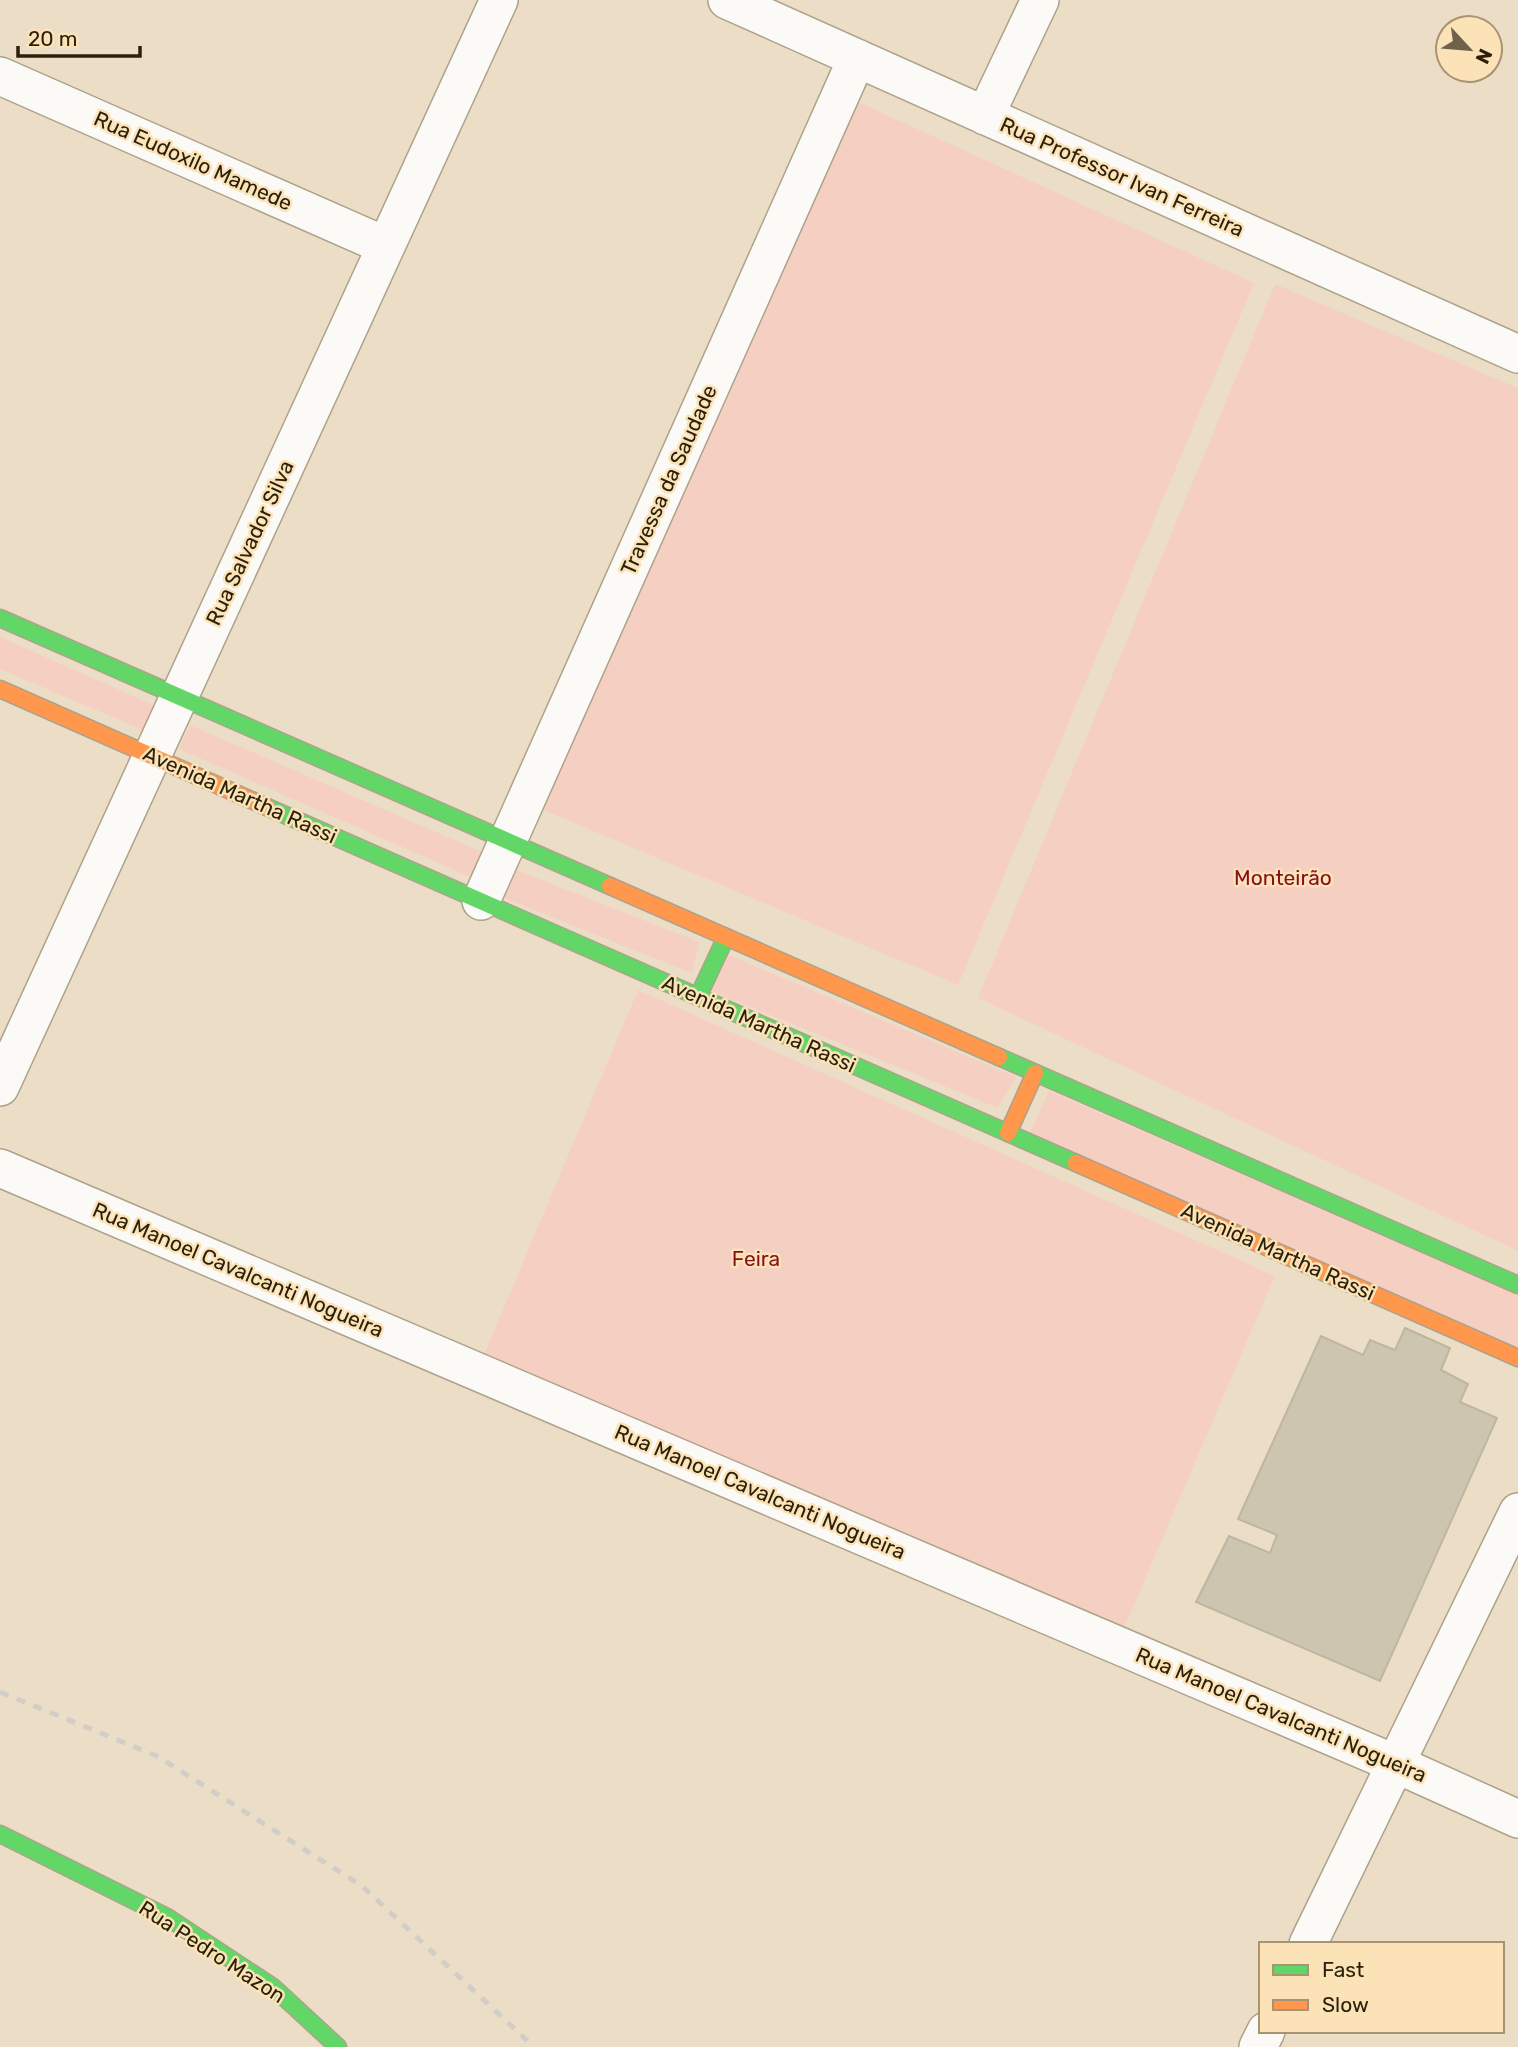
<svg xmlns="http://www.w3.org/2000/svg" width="1518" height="2047" viewBox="0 0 1518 2047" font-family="Rubik,sans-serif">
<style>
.green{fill:#f5cfc2}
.building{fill:#cdc5af;stroke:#beb6a0;stroke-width:2}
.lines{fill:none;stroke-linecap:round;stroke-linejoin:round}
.street-casing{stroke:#ada28c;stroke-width:40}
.fast-casing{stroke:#ada28c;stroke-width:19}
.slow-casing{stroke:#ada28c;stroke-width:19}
.street{stroke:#fcfaf6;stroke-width:37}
.fast{stroke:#63d668;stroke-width:16}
.slow{stroke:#ff974d;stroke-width:16}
.rail{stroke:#d2cec6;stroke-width:5;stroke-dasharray:9 9;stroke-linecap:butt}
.labels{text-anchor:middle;stroke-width:5;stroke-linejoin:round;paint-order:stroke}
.street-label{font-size:21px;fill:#2b200a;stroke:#fbe2b7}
.park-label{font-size:21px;fill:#870e1e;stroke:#fbe2b7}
</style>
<rect width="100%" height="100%" fill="#ecdec6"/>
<path class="green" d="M 856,101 L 1254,283 L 958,985 L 541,809 Z
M 1275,284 L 1518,388 L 1518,1251 L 978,998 Z
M 0,637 L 160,708 L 148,732 L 0,669 Z
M 190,725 L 489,855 L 475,879 L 179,749 Z
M 514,869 L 699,942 L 692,973 L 504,898 Z
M 729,955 L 1016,1077 L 998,1108 L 712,991 Z
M 638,990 L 1275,1276 L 1122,1633 L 483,1357 Z
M 1049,1091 L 1518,1295 L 1518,1349 L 1029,1135 Z"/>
<path class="building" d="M 1405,1328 L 1450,1348 L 1441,1370 L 1468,1384 L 1460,1402 L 1497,1418 L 1380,1681 L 1196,1602 L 1229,1536 L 1270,1553 L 1277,1535 L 1238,1519 L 1321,1336 L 1363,1355 L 1370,1340 L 1395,1350 Z"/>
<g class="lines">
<defs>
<path id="street" d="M 727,0 L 1518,354
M 0,76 L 386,246
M 985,116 L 1040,0
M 481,901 L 857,58
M 0,1087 L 499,0
M 0,1168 L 1396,1764 L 1518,1819
M 1308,1944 L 1518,1512
M 1258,2047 L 1266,2031"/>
<path id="fast" d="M 0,618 L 610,886
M 267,807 L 1076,1163
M 698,997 L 726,937
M 999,1057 L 1518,1285
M 0,1834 L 167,1917 L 273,1987 L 338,2047"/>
<path id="slow" d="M 0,689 L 267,807
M 610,886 L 999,1057
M 1008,1133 L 1035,1073
M 1076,1163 L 1518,1358"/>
</defs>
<use href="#street" class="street-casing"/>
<use href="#fast" class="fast-casing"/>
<use href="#slow" class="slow-casing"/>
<use href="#street" class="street"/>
<use href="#fast" class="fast"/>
<use href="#slow" class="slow"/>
<path class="rail" d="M 0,1692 L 157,1756 L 362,1886 L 534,2047"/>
</g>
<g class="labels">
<g class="street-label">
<text transform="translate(193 161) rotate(24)" y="7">Rua Eudoxilo Mamede</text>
<text transform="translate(1122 177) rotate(24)" y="7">Rua Professor Ivan Ferreira</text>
<text transform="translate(669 480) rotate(-66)" y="7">Travessa da Saudade</text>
<text transform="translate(250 543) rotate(-65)" y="7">Rua Salvador Silva</text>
<text transform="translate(240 795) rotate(24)" y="7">Avenida Martha Rassi</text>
<text transform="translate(759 1024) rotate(24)" y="7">Avenida Martha Rassi</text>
<text transform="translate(1278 1252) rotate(24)" y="7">Avenida Martha Rassi</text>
<text transform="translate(238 1270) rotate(23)" y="7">Rua Manoel Cavalcanti Nogueira</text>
<text transform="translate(760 1492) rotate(23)" y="7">Rua Manoel Cavalcanti Nogueira</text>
<text transform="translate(1281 1715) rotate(23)" y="7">Rua Manoel Cavalcanti Nogueira</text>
<text transform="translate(212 1952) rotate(33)" y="7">Rua Pedro Mazon</text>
</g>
<g class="park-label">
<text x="1283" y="885">Monteirão</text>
<text x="756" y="1266">Feira</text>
</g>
</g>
<rect x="1259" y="1942" width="245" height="91" fill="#fbe2b7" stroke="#a89472" stroke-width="2"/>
<rect x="1273" y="1965" width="35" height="10" fill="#63d668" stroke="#a89472" stroke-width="2"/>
<text x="1322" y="1977" font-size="21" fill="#2b200a">Fast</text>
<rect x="1273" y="2000" width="35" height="10" fill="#ff974d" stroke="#a89472" stroke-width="2"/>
<text x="1322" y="2012" font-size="21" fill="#2b200a">Slow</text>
<g transform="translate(1469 49) rotate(116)"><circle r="33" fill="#fbe2b7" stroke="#a89472" stroke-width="2"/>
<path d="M0-5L12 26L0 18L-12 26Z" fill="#6f624c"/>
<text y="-10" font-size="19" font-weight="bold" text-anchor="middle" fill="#2b200a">N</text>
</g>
<path d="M18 46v10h122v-10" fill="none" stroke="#2b200a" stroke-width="3.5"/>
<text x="28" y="46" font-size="21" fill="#2b200a" stroke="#fbe2b7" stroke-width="5" paint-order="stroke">20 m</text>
</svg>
